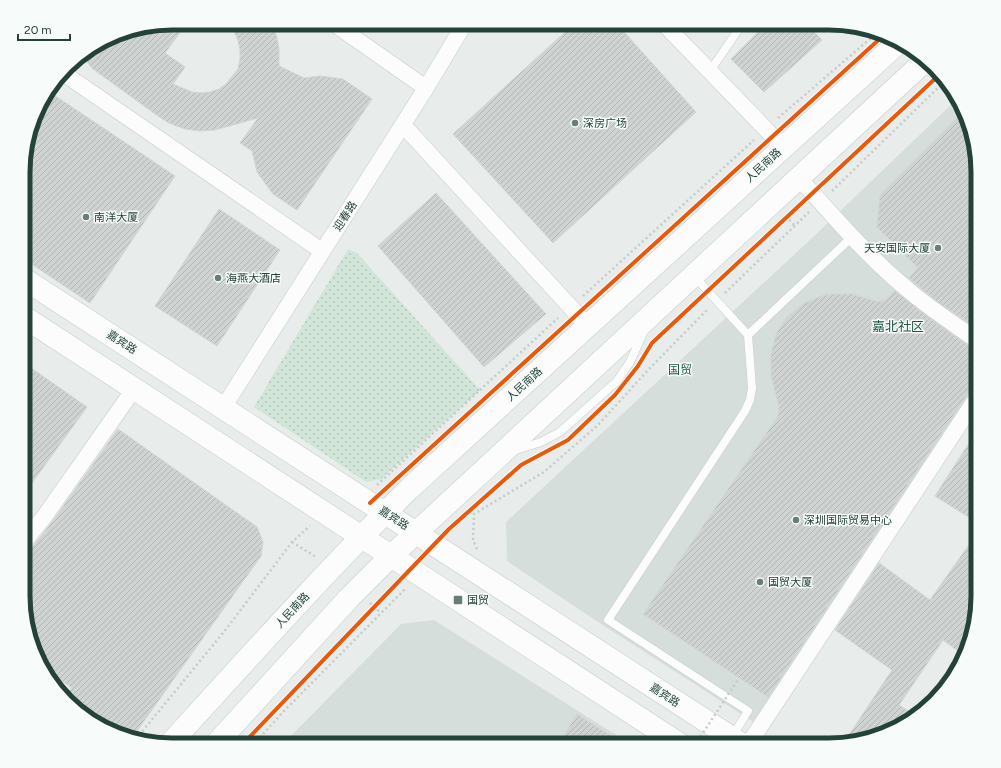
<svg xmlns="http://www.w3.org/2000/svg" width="1001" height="768" viewBox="0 0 1001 768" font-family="Figtree,'Noto Sans SC',sans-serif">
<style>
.built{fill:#d6dedb}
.park{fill:url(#park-dots)}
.building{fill:url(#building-hatch);stroke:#d1d6d4}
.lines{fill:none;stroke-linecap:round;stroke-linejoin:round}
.lane-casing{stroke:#c5cac8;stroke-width:9}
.street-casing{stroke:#c5cac8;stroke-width:17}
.secondary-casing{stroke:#c3cbc8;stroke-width:23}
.path{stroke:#c3ccca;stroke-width:2.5;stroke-dasharray:2 3;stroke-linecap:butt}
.lane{stroke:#fcfcfc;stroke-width:8}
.street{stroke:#fcfcfc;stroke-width:16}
.secondary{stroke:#fcfcfc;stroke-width:22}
.path-bridge{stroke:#c3ccca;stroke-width:2.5;stroke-dasharray:2 3;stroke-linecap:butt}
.cycleway-casing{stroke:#f7fbf9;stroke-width:6}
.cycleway{stroke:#e8590c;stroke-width:4}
.poi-dot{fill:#697e78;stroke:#f7fbf9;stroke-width:1.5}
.labels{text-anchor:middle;stroke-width:3;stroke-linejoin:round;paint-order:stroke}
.poi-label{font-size:11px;fill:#24423a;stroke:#f7fbf9;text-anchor:start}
.street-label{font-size:11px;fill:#24423a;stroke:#f7fbf9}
.neighbourhood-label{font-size:12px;fill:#1f5548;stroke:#f7fbf9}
.quarter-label{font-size:13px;fill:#1f5548;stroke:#f7fbf9}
.rim{fill:none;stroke:#24423a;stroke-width:5}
</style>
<defs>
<pattern id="park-dots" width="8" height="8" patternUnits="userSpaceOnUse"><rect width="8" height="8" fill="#d1e6d8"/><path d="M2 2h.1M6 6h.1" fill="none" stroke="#b3c6ba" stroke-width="1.8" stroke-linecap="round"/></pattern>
<pattern id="building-hatch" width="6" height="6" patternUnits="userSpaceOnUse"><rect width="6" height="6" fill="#cfd4d2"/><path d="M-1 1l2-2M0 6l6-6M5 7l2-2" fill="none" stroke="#b2b7b5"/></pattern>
</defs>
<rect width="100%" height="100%" fill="#e8edeb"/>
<path class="built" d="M 957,99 L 963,106 L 978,171 L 978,386 L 755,723 L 598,622 L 507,561 L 506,522 L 811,239 Z
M 434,620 L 632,745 L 282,745 L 401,624 Z"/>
<path class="park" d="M 348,249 L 357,253 L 480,390 L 381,479 L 366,482 L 254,407 Z"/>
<path class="building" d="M 172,23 L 187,23 L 165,53 L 185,67 L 173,84 L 192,92 L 201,93 L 210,92 L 219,89 L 226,84 L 238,69 L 240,59 L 240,50 L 238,40 L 230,23 L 272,23 L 275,30 L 279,48 L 279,66 L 304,78 L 320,76 L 343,79 L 372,99 L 297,210 L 273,194 L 257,172 L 252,151 L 240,143 L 258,118 L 215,130 L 200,131 L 185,129 L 169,123 L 158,116 L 93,69 L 81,55 L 124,31 Z
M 575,23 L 616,23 L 696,112 L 553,243 L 453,134 Z
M 767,23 L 805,23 L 822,40 L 764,92 L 731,59 Z
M 48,91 L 175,176 L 90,303 L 24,259 L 24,152 L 41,104 L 44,104 L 44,96 Z
M 964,111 L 978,171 L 978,329 L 938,302 L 909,278 L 918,268 L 877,227 L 880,195 Z
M 436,193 L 546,314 L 484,367 L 378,246 Z
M 219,209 L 280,250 L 217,346 L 155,306 Z
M 895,291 L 936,323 L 973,349 L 978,350 L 978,378 L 768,697 L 643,614 L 778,416 L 779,407 L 771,375 L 771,354 L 776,334 L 787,317 L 803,304 L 821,296 L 831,294 L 852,294 L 878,302 L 885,300 Z
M 24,363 L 87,407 L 24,494 Z
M 118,429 L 257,527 L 263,542 L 261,556 L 132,738 L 115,734 L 74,708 L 64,696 L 72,688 L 41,666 L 38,662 L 23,606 L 23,559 L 52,522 Z
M 978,429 L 978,523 L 935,496 Z
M 978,532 L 978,606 L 967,653 L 965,656 L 943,640 L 899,705 L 914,715 L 895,730 L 845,741 L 892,670 L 835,630 L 879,563 L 930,600 Z
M 577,714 L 625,745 L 558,745 Z"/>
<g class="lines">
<defs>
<path id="lane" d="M 710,71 L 743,23
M 694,276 L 748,335 L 752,388 L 750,400 L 745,411 L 608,620 L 748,711 L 732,737
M 748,335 L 852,237
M 513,451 L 541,442 L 560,432 L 617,381 L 630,362 L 644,331"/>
<path id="street" d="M 333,23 L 426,88
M 663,23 L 783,147
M 63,73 L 322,251
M 403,125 L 588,326
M 799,178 C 833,216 867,256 907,289 C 929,308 954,324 978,341
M 223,408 L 426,88 L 465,23
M 23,543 L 44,517 L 134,389
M 748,745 L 978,396"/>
<path id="secondary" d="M 24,279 L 743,745
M 24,317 L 681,745
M 169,745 C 248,658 326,571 409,489 L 899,42
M 215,745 L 349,598 L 391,556 L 927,59"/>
</defs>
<use href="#lane" class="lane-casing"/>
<use href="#street" class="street-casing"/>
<use href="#secondary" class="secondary-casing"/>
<path class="path" d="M 778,118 L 878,32
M 832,191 L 944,82
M 786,216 L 795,226
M 725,293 L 809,212
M 583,296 L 754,140
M 377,485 L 558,318
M 292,542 L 316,557
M 477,549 L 473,540 L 474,514 L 544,472 L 597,426 L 650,368 L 708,309
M 370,603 L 381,613
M 136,739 L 227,628 L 292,542 L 310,526
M 253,745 L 284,711 L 405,589 L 407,590"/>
<use href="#lane" class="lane"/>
<use href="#street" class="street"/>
<use href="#secondary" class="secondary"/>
<path class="path-bridge" d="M 695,745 L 739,678"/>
<defs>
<path id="cycleway" d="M 370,503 L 885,34
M 242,745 L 449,529 L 521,465 L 568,440 L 615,395 L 638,366 L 652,343 L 939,75"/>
</defs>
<use href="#cycleway" class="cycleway-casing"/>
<use href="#cycleway" class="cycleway"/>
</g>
<g class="poi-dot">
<circle cx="575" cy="123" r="4"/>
<circle cx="86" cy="217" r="4"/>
<circle cx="938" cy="248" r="4"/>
<circle cx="218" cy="278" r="4"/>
<circle cx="796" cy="520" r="4"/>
<circle cx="760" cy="582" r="4"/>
<rect x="453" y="595" width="10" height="10" rx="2"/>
</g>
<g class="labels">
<g class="poi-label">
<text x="583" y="127">深房广场</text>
<text x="94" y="221">南洋大厦</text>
<text x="930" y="252" text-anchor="end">天安国际大厦</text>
<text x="226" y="282">海燕大酒店</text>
<text x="804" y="524">深圳国际贸易中心</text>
<text x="768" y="586">国贸大厦</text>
<text x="467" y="604">国贸</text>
</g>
<g class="street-label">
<text transform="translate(763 165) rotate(-42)" y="4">人民南路</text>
<text transform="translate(345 216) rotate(-57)" y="4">迎春路</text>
<text transform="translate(122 342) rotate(33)" y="4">嘉宾路</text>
<text transform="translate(524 384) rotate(-42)" y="4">人民南路</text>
<text transform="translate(394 518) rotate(33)" y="4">嘉宾路</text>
<text transform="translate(292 610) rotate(-47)" y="4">人民南路</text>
<text transform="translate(665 695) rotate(33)" y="4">嘉宾路</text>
</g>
<g class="neighbourhood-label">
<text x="680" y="374">国贸</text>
</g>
<g class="quarter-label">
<text x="898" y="331">嘉北社区</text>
</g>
</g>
<path d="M0 0H1001V768H0ZM172 30H829A142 142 0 0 1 971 172V596A142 142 0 0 1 829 738H172A142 142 0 0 1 30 596V172A142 142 0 0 1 172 30Z" fill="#f7fbf9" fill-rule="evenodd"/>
<path class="rim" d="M172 30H829A142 142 0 0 1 971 172V596A142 142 0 0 1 829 738H172A142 142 0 0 1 30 596V172A142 142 0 0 1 172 30Z"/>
<path d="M18 34v6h52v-6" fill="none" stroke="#24423a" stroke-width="2"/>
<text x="24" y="34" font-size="12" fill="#24423a" stroke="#f7fbf9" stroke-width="3" paint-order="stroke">20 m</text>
</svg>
